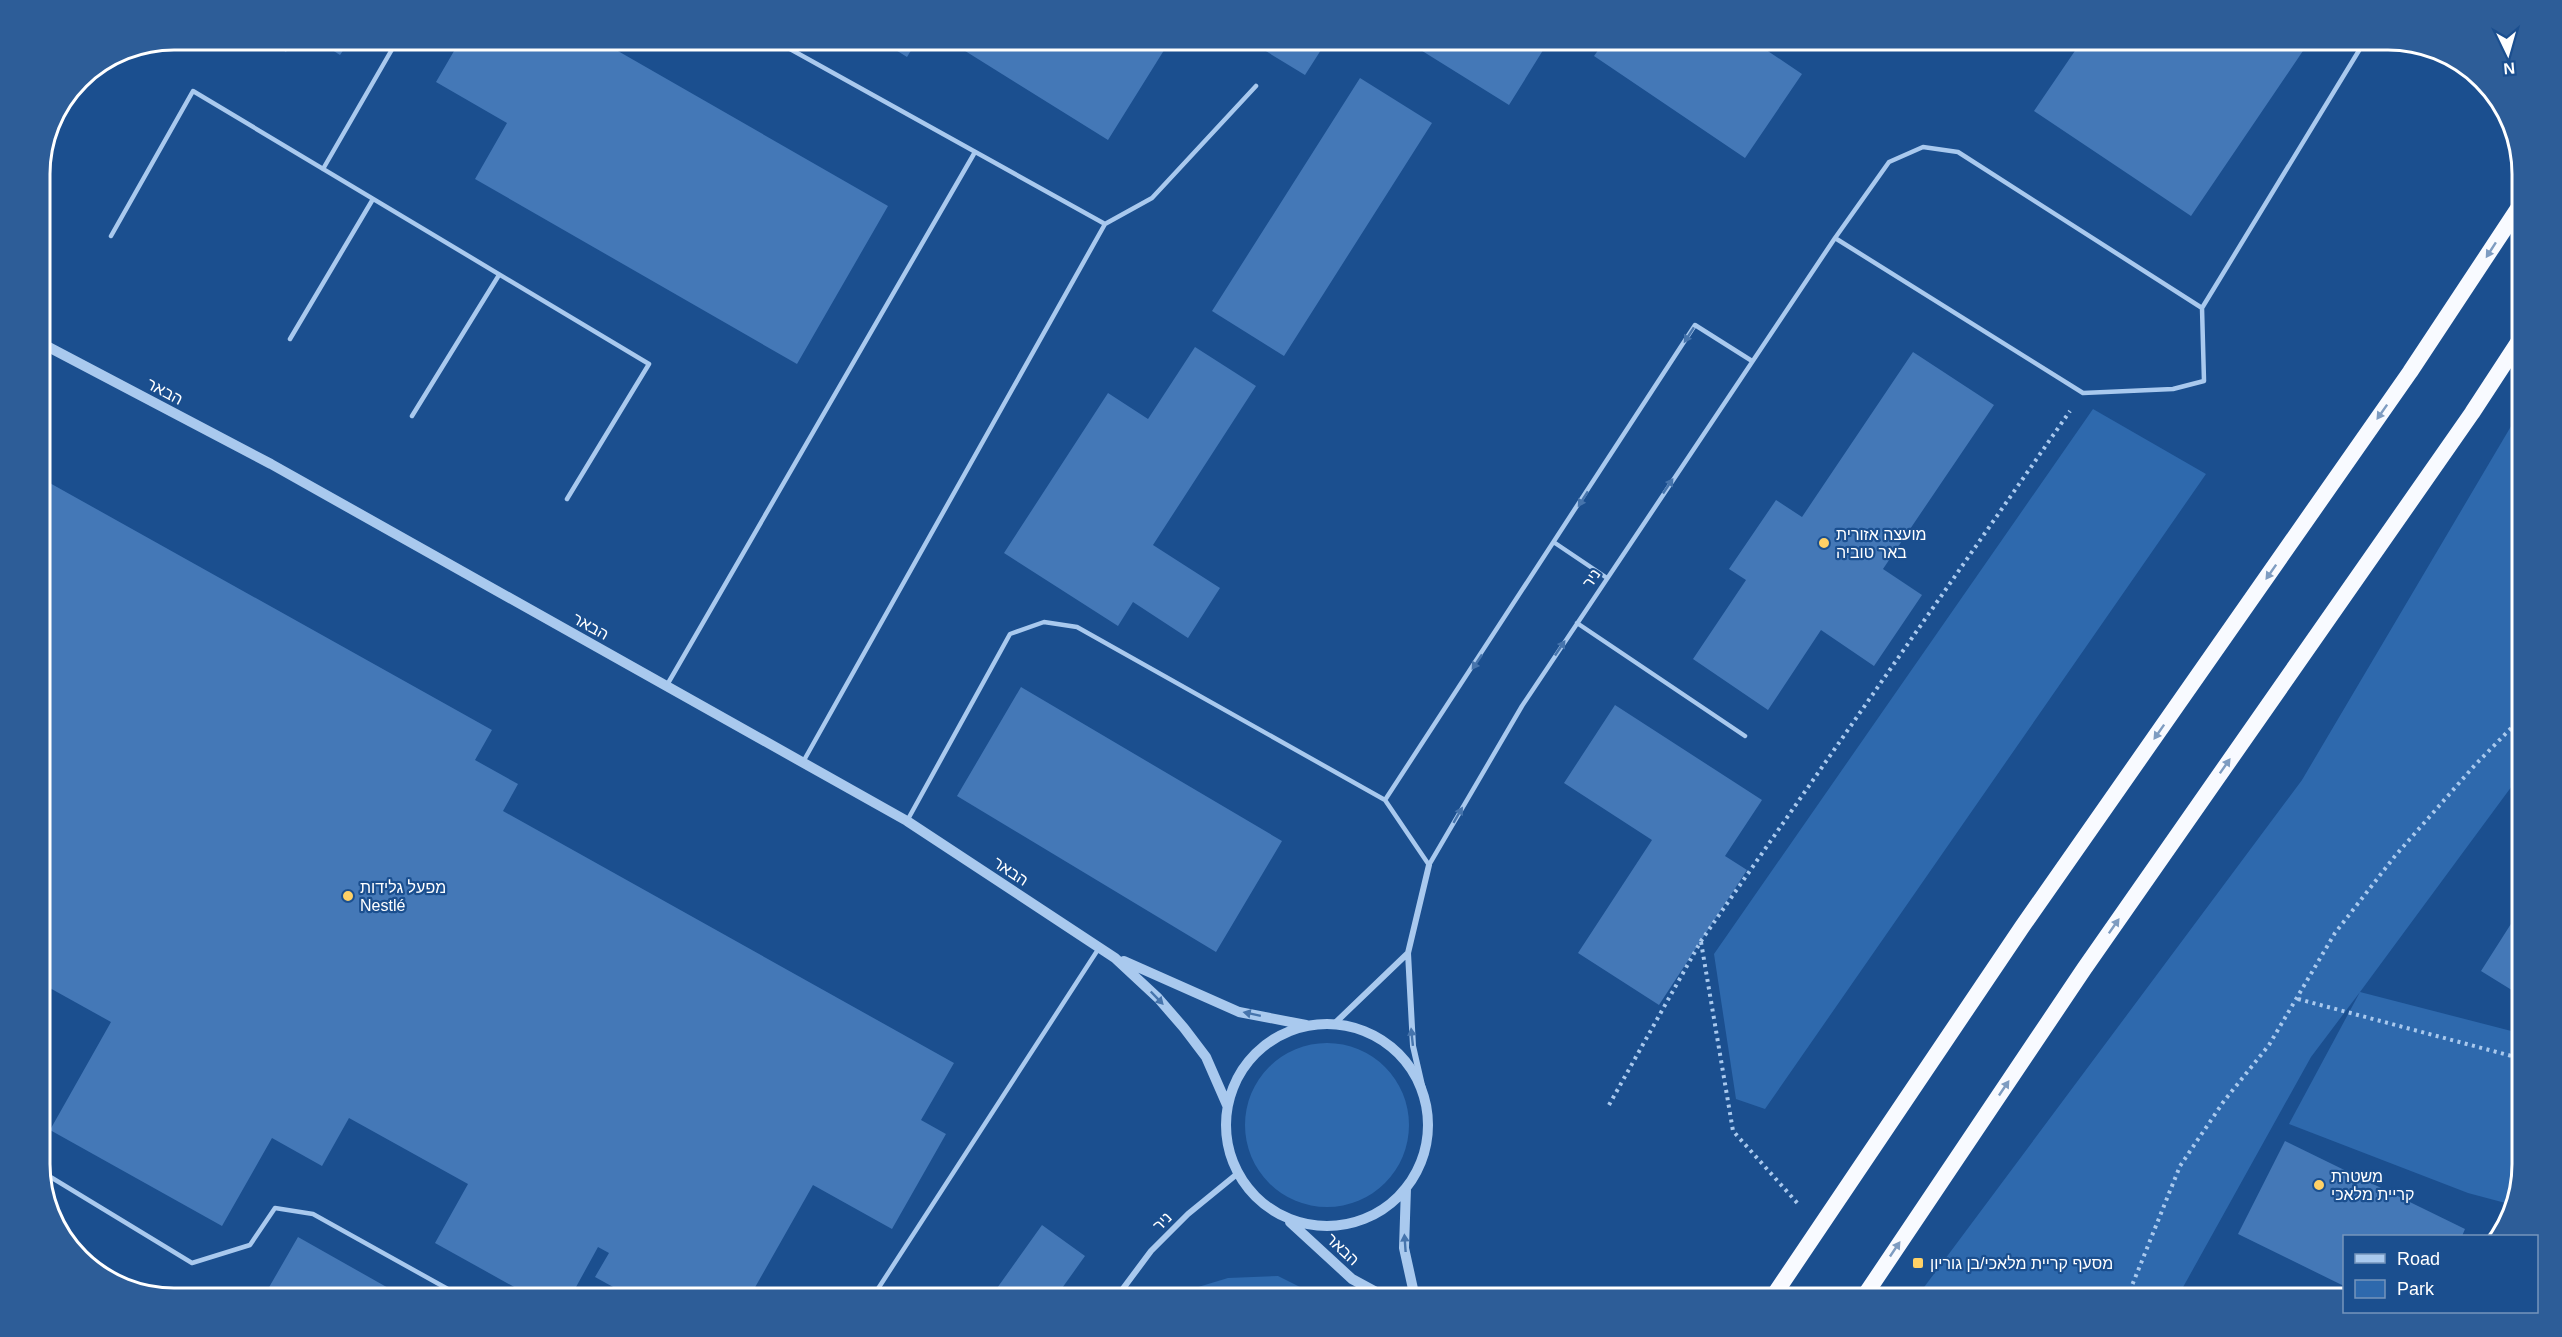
<svg xmlns="http://www.w3.org/2000/svg" width="2562" height="1337" viewBox="0 0 2562 1337" font-family="Arial,'Noto Sans Hebrew',sans-serif">
<style>
.green{fill:#2e69ad}
.building{fill:#4478b7}
.lines{fill:none;stroke-linecap:round;stroke-linejoin:round}
.path{stroke:#a9c9ee;stroke-width:4;stroke-dasharray:3 4.5;stroke-linecap:butt}
.service{stroke:#a9c9ee;stroke-width:4.5}
.minor{stroke:#a9c9ee;stroke-width:6}
.tertiary{stroke:#a9c9ee;stroke-width:10}
.trunk{stroke:#f8faff;stroke-width:16}
.oneway{fill:#7e9cc1}
.oneway2{fill:#4674ac}
.poi-dot{fill:#ffd166;stroke:#1b4f8f;stroke-width:2}
.labels{text-anchor:middle;stroke-width:4.5;stroke-linejoin:round;paint-order:stroke}
.street-label{font-size:16px;fill:#fff;stroke:#1b4f8f}
.poi-label{font-size:16px;fill:#fff;stroke:#1b4f8f;text-anchor:start}
.rim{fill:none;stroke:#fff;stroke-width:3}
</style>
<rect width="100%" height="100%" fill="#1b4f8f"/>
<path class="green" d="M 2523,406 L 2523,771 L 2360,992 L 2523,1034 L 2523,1164 L 2513,1205 L 2468,1193 L 2289,1124 L 2360,992 L 2311,1057 L 2177,1298 L 1916,1298 L 2302,780 Z
M 2093,409 L 2206,474 L 1765,1109 L 1736,1099 L 1714,954 Z
M1245 1125a82 82 0 1 1 164 0a82 82 0 1 1-164 0Z
M 1278,1276 L 1322,1298 L 1195,1298 L 1185,1291 L 1228,1278 Z"/>
<path class="building" d="M 266,39 L 294,39 L 286,52 Z
M 315,39 L 351,39 L 340,55 Z
M 461,39 L 597,39 L 888,206 L 797,364 L 475,179 L 507,123 L 436,82 Z
M 878,39 L 918,39 L 907,57 Z
M 946,39 L 1171,39 L 1108,140 Z
M 1246,39 L 1328,39 L 1305,75 Z
M 1403,39 L 1550,39 L 1509,105 Z
M 1606,39 L 1750,39 L 1802,74 L 1745,158 L 1594,56 Z
M 2083,39 L 2311,39 L 2191,216 L 2034,111 Z
M 1360,78 L 1432,123 L 1284,356 L 1212,311 Z
M 1195,347 L 1256,386 L 1153,545 L 1220,588 L 1188,638 L 1133,602 L 1118,626 L 1004,553 L 1108,393 L 1148,419 Z
M 1913,352 L 1994,405 L 1883,569 L 1922,595 L 1874,666 L 1821,630 L 1768,710 L 1693,659 L 1746,580 L 1729,569 L 1776,500 L 1802,517 Z
M 39,477 L 492,730 L 475,760 L 518,784 L 503,811 L 954,1063 L 921,1120 L 946,1134 L 892,1229 L 813,1185 L 749,1298 L 633,1298 L 595,1277 L 609,1253 L 598,1247 L 570,1298 L 534,1298 L 435,1243 L 468,1184 L 349,1118 L 322,1166 L 272,1138 L 222,1226 L 50,1130 L 111,1022 L 39,982 Z
M 1021,687 L 1282,841 L 1216,952 L 957,796 Z
M 1615,705 L 1762,800 L 1725,856 L 1747,870 L 1659,1005 L 1578,953 L 1652,840 L 1564,783 Z
M 2523,905 L 2523,997 L 2481,971 Z
M 2285,1141 L 2465,1229 L 2462,1236 L 2344,1236 L 2344,1286 L 2238,1234 Z
M 1042,1225 L 1085,1256 L 1055,1298 L 990,1298 Z
M 298,1237 L 406,1298 L 264,1296 Z"/>
<g class="lines">
<path class="path" d="M 1701,942 L 1733,1131 L 1800,1206
M 2298,999 L 2523,1059
M 1609,1105 L 1701,941 L 2070,411
M 2127,1298 L 2180,1166 L 2224,1101 L 2269,1045 L 2335,933 L 2395,856 L 2475,765 L 2523,716"/>
<path class="service" d="M 772,39 L 1105,224 L 1152,198 L 1256,86
M 323,169 L 398,39
M 111,236 L 193,91 L 649,364 L 567,499
M 1835,238 L 2083,393 L 2173,389 L 2204,381 L 2202,308 L 2366,39
M 290,339 L 373,199
M 412,416 L 499,275
M 1555,543 L 1607,578
M 1577,623 L 1745,736
M 667,685 L 975,152
M 803,762 L 1105,224
M 1385,800 L 1695,325 L 1752,361
M 907,821 L 1010,634 L 1044,622 L 1077,627 L 1385,800 L 1429,865 L 1522,706 L 1835,238 L 1889,162 L 1923,147 L 1958,152 L 2202,308
M 39,1170 L 192,1263 L 250,1245 L 275,1208 L 313,1214 L 464,1298
M 872,1298 L 1099,948"/>
<path class="minor" d="M 1334,1024 L 1408,953
M 1424,1094 L 1413,1046 L 1408,953 L 1429,865
M 1116,1298 L 1151,1251 L 1188,1214 L 1237,1174"/>
<path class="tertiary" d="M 39,342 L 271,464 L 907,821 L 1115,958 L 1158,998 L 1184,1028 L 1206,1057 L 1227,1105
M 1124,961 L 1239,1012 L 1306,1025
M1226 1125a101 101 0 1 1 202 0a101 101 0 1 1-202 0Z
M 1406,1188 L 1404,1248 L 1415,1298
M 1290,1222 L 1352,1279 L 1387,1298"/>
<path class="trunk" d="M 1772,1298 L 2022,927 L 2410,372 L 2523,201
M 1863,1298 L 2084,969 L 2472,413 L 2523,335"/>
</g>
<defs><path id="oneway-solid" d="M-6-.8H1V-3.2L6.5 0L1 3.2V.8H-6Z" transform="scale(1.5)"/></defs>
<g class="oneway">
<use href="#oneway-solid" transform="translate(2491 250) rotate(123)"/>
<use href="#oneway-solid" transform="translate(2382 412) rotate(125)"/>
<use href="#oneway-solid" transform="translate(2271 572) rotate(125)"/>
<use href="#oneway-solid" transform="translate(2159 732) rotate(125)"/>
<use href="#oneway-solid" transform="translate(2225 766) rotate(-55)"/>
<use href="#oneway-solid" transform="translate(2114 926) rotate(-55)"/>
<use href="#oneway-solid" transform="translate(2004 1088) rotate(-56)"/>
<use href="#oneway-solid" transform="translate(1895 1249) rotate(-56)"/>
</g>
<g class="oneway2">
<use href="#oneway-solid" transform="translate(1689 335) rotate(123)"/>
<use href="#oneway-solid" transform="translate(1668 486) rotate(-56)"/>
<use href="#oneway-solid" transform="translate(1583 499) rotate(123)"/>
<use href="#oneway-solid" transform="translate(1560 648) rotate(-56)"/>
<use href="#oneway-solid" transform="translate(1477 662) rotate(124)"/>
<use href="#oneway-solid" transform="translate(1458 815) rotate(-60)"/>
<use href="#oneway-solid" transform="translate(1157 998) rotate(46)"/>
<use href="#oneway-solid" transform="translate(1252 1014) rotate(-168)"/>
<use href="#oneway-solid" transform="translate(1412 1037) rotate(-96)"/>
<use href="#oneway-solid" transform="translate(1405 1243) rotate(-94)"/>
</g>
<g class="poi-dot">
<circle cx="1824" cy="543" r="6"/>
<circle cx="348" cy="896" r="6"/>
<circle cx="2319" cy="1185" r="6"/>
<rect x="1912" y="1257" width="12" height="12" rx="3"/>
</g>
<g class="labels">
<g class="street-label">
<text transform="translate(165 391) rotate(28)" y="6">הבאר</text>
<text transform="translate(1591 578) rotate(-56)" y="6">ניר</text>
<text transform="translate(591 626) rotate(29)" y="6">הבאר</text>
<text transform="translate(1011 871) rotate(33)" y="6">הבאר</text>
<text transform="translate(1162 1221) rotate(-45)" y="6">ניר</text>
<text transform="translate(1343 1249) rotate(43)" y="6">הבאר</text>
</g>
<g class="poi-label">
<text x="1836" y="540">מועצה אזורית<tspan x="1836" dy="18">באר טוביה</tspan></text>
<text x="360" y="893">מפעל גלידות<tspan x="360" dy="18">Nestlé</tspan></text>
<text x="2331" y="1182">משטרת<tspan x="2331" dy="18">קריית מלאכי</tspan></text>
<text x="1930" y="1269">מסעף קריית מלאכי/בן גוריון</text>
</g>
</g>
<path d="M0 0H2562V1337H0ZM174 50H2388A124 124 0 0 1 2512 174V1164A124 124 0 0 1 2388 1288H174A124 124 0 0 1 50 1164V174A124 124 0 0 1 174 50Z" fill="#2d5d98" fill-rule="evenodd"/>
<path class="rim" d="M174 50H2388A124 124 0 0 1 2512 174V1164A124 124 0 0 1 2388 1288H174A124 124 0 0 1 50 1164V174A124 124 0 0 1 174 50Z"/>
<rect x="2343" y="1235" width="195" height="78" fill="#1b4f8f" stroke="#7695bc" stroke-width="1.5"/>
<rect x="2355" y="1254" width="30" height="9" fill="#a9c9ee" stroke="#7695bc" stroke-width="1.5"/>
<text x="2397" y="1265" font-size="18" fill="#ffffff">Road</text>
<rect x="2355" y="1280" width="30" height="18" fill="#2e69ad" stroke="#7695bc" stroke-width="1.5"/>
<text x="2397" y="1295" font-size="18" fill="#ffffff">Park</text>
<g transform="translate(2508 54) rotate(175)" stroke="#1b4f8f" stroke-width="4.5" paint-order="stroke">
<path d="M0-4.5L10 22L0 15L-10 22Z" fill="#ffffff"/>
<text y="-9" font-size="16" font-weight="bold" text-anchor="middle" fill="#ffffff">N</text>
</g>
</svg>
